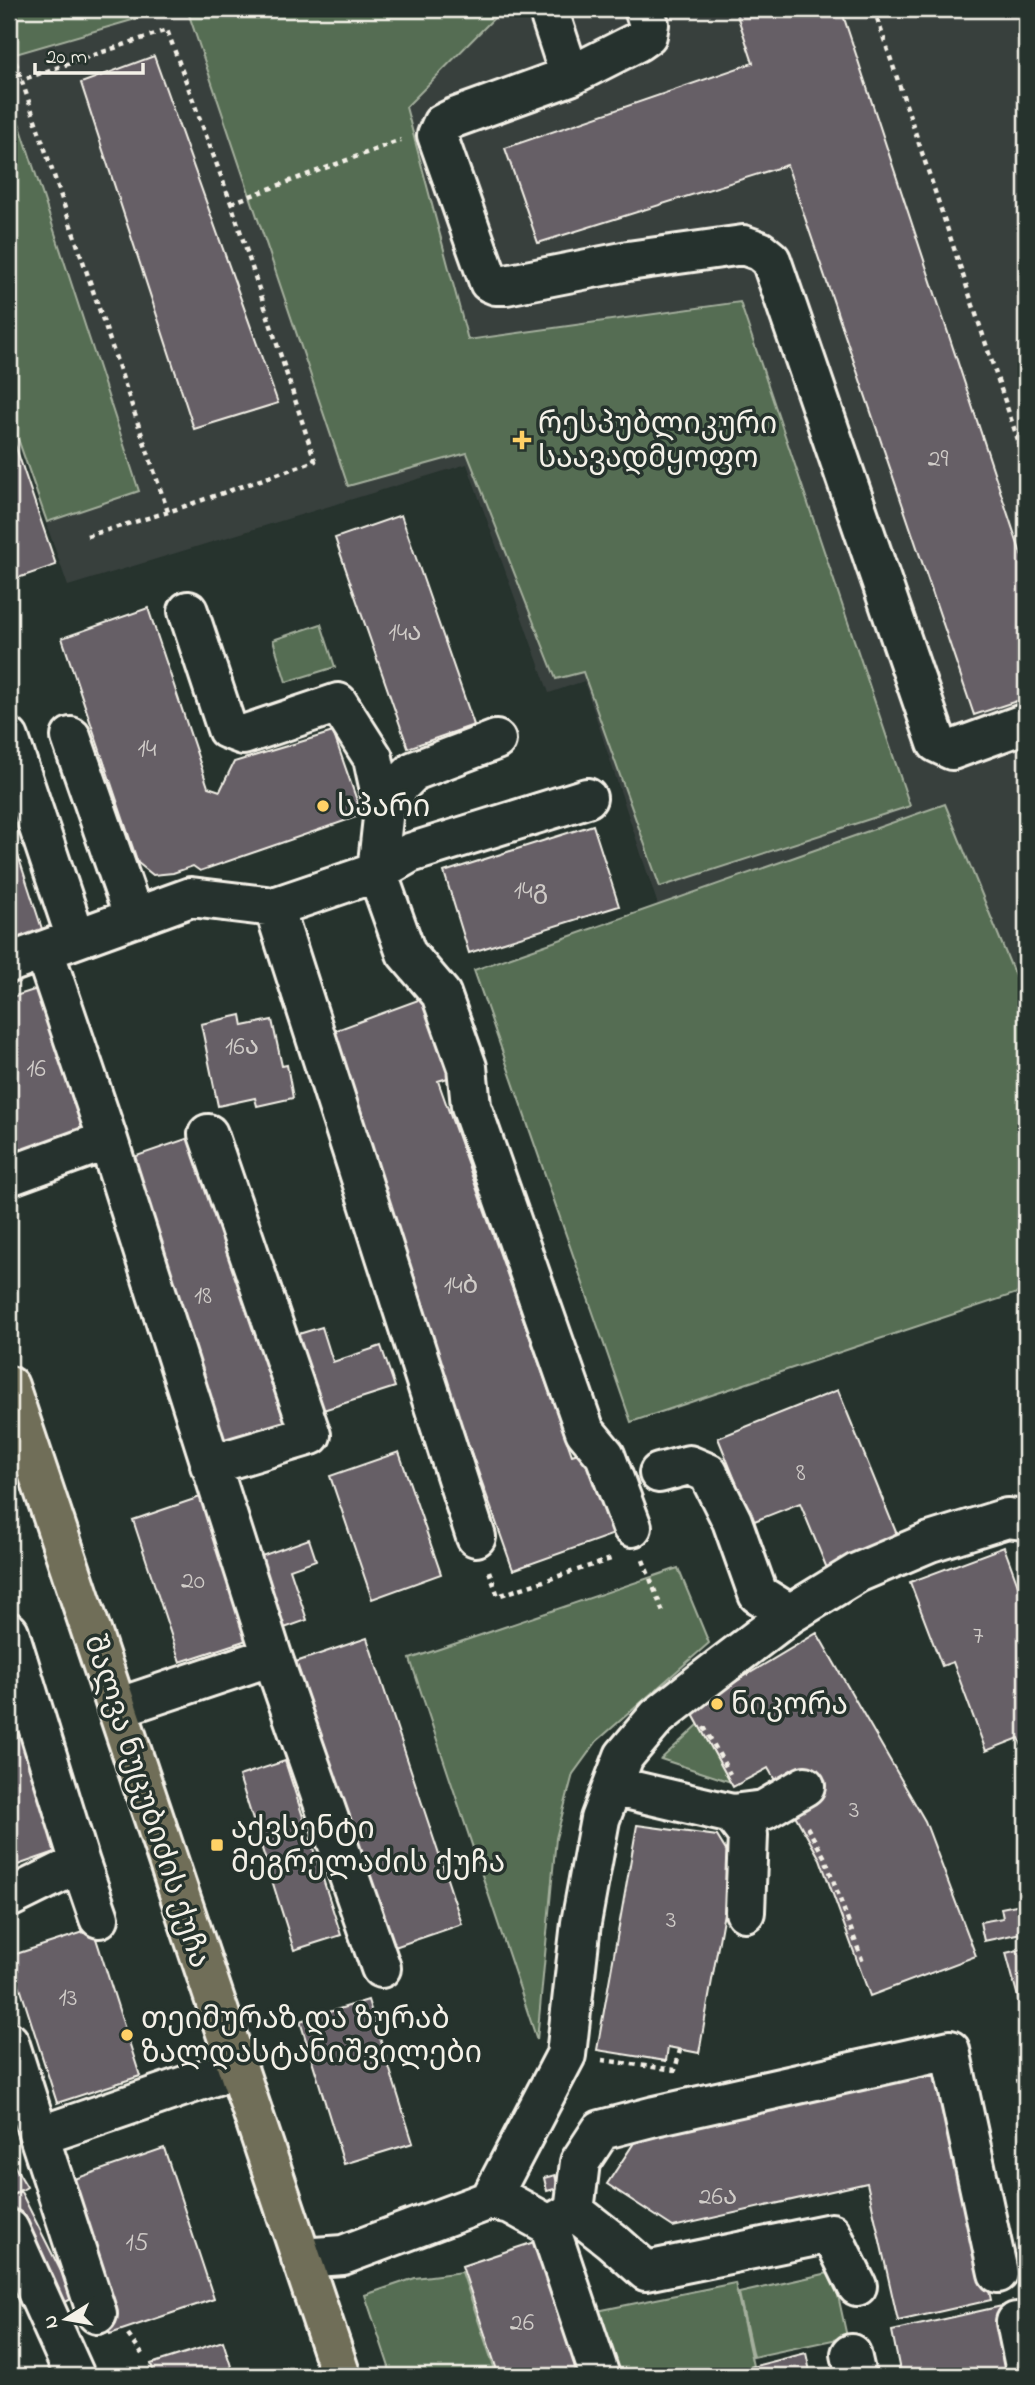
<svg xmlns="http://www.w3.org/2000/svg" width="1035" height="2385" viewBox="0 0 1035 2385" font-family="'Indie Flower','Noto Sans Georgian',sans-serif">
<style>
.built{fill:#39403e}
.green{fill:#556d52;stroke:#a4af9d;stroke-width:2}
.building{fill:#665e66;stroke:#f4f1e8;stroke-width:2}
.lines{fill:none;stroke-linecap:round;stroke-linejoin:round}
.minor-casing{stroke:#f4f1e8;stroke-width:44}
.major-casing{stroke:#f4f1e8;stroke-width:44}
.path{stroke:#f4f1e8;stroke-width:4.5;stroke-dasharray:5 5;stroke-linecap:butt}
.minor{stroke:#26332d;stroke-width:38}
.major{stroke:#706e59;stroke-width:38}
.poi-dot{fill:#ffd166;stroke:#26332d;stroke-width:2.5}
.labels{text-anchor:middle;stroke-width:7;stroke-linejoin:round;paint-order:stroke}
.number-label{font-size:26px;fill:#d0ccc8}
.poi-label{font-size:30px;fill:#f4f1e8;stroke:#26332d;text-anchor:start}
.street-label{font-size:30px;fill:#f4f1e8;stroke:#26332d}
</style>
<rect width="100%" height="100%" fill="#26332d"/>
<filter id="ink" filterUnits="userSpaceOnUse"><feTurbulence type="fractalNoise" baseFrequency=".0143" numOctaves="2"/><feDisplacementMap in="SourceGraphic" scale="14" xChannelSelector="R" yChannelSelector="G"/><feConvolveMatrix kernelMatrix="1 2 1 2 8 2 1 2 1" color-interpolation-filters="sRGB"/></filter>
<g filter="url(#ink)">
<path class="built" d="M 9,9 L 1026,9 L 1026,1003 L 945,804 L 658,905 L 584,681 L 549,693 L 467,464 L 68,586 L 9,417 Z"/>
<path class="green" d="M 9,9 L 170,9 L 9,56 Z
M 187,9 L 503,9 L 406,107 L 468,340 L 740,302 L 910,806 L 660,887 L 583,672 L 556,679 L 467,453 L 348,486 Z
M 9,92 L 139,491 L 47,522 L 9,413 Z
M 321,624 L 335,667 L 286,682 L 273,640 Z
M 945,804 L 1026,1003 L 1026,1290 L 631,1422 L 474,970 Z
M 678,1568 L 709,1643 L 597,1741 L 573,1774 L 556,1838 L 537,2040 L 410,1659 Z
M 699,1724 L 731,1782 L 661,1759 Z
M 462,2272 L 497,2376 L 392,2376 L 365,2295 L 415,2278 Z
M 833,2272 L 847,2337 L 753,2357 L 739,2293 Z
M 735,2283 L 753,2366 L 715,2376 L 614,2376 L 592,2312 Z"/>
<path class="building" d="M 735,9 L 841,9 L 1026,569 L 1026,698 L 974,715 L 787,165 L 538,243 L 505,148 L 753,63 Z
M 154,56 L 278,403 L 194,429 L 81,83 Z
M 9,427 L 56,565 L 12,580 L 9,570 Z
M 401,515 L 474,725 L 408,748 L 335,538 Z
M 148,608 L 208,787 L 220,791 L 234,762 L 333,732 L 362,815 L 200,871 L 193,866 L 173,873 L 153,875 L 138,863 L 62,638 Z
M 593,825 L 619,906 L 469,953 L 444,872 Z
M 9,828 L 44,935 L 9,947 Z
M 37,989 L 87,1135 L 13,1160 L 9,1148 L 9,998 Z
M 429,996 L 457,1075 L 438,1081 L 572,1455 L 587,1450 L 617,1533 L 513,1570 L 323,1035 Z
M 241,1015 L 243,1026 L 272,1020 L 282,1066 L 287,1065 L 293,1098 L 257,1106 L 255,1098 L 218,1106 L 201,1024 Z
M 189,1138 L 286,1426 L 216,1450 L 119,1162 Z
M 322,1327 L 333,1362 L 381,1346 L 395,1387 L 317,1412 L 292,1336 Z
M 838,1390 L 900,1542 L 828,1571 L 800,1503 L 752,1522 L 718,1438 Z
M 399,1452 L 441,1574 L 372,1599 L 330,1476 Z
M 206,1495 L 253,1638 L 180,1662 L 133,1520 Z
M 309,1539 L 316,1560 L 290,1569 L 307,1620 L 276,1631 L 250,1560 Z
M 1004,1547 L 1026,1607 L 1026,1757 L 1019,1738 L 986,1751 L 953,1662 L 942,1666 L 910,1582 Z
M 817,1633 L 925,1821 L 976,1956 L 870,1996 L 820,1859 L 768,1768 L 733,1787 L 690,1709 Z
M 367,1638 L 462,1924 L 386,1950 L 290,1664 Z
M 15,1705 L 64,1849 L 9,1868 L 9,1708 Z
M 285,1761 L 341,1935 L 294,1950 L 239,1776 Z
M 637,1825 L 717,1836 L 733,1862 L 699,2053 L 668,2047 L 666,2061 L 597,2050 Z
M 1023,1891 L 1026,1891 L 1026,1932 L 984,1941 L 980,1922 L 1003,1918 L 1001,1908 L 1026,1903 Z
M 93,1929 L 140,2076 L 57,2103 L 10,1956 Z
M 1026,1948 L 1026,2000 L 1019,2001 L 1006,1953 Z
M 368,2000 L 413,2143 L 344,2164 L 300,2021 Z
M 942,2067 L 991,2300 L 898,2321 L 867,2183 L 673,2227 L 607,2184 L 649,2120 Z
M 1026,2078 L 1026,2120 L 1017,2080 Z
M 164,2148 L 214,2299 L 110,2334 L 60,2184 Z
M 9,2157 L 27,2187 L 9,2198 Z
M 555,2175 L 558,2188 L 547,2191 L 544,2178 Z
M 20,2190 L 74,2297 L 57,2306 L 9,2210 L 9,2198 Z
M 537,2241 L 582,2376 L 499,2376 L 462,2266 Z
M 1002,2306 L 1018,2376 L 901,2376 L 892,2331 Z
M 223,2341 L 234,2376 L 155,2376 L 151,2364 Z
M 806,2353 L 811,2376 L 716,2376 Z"/>
<g class="lines">
<defs>
<path id="minor" d="M 548,9 L 570,76
M 644,9 L 649,24 L 647,35 L 637,42 L 570,76 L 454,118 L 442,124 L 437,135 L 489,282 L 496,285 L 506,285 L 628,261 L 743,245 L 760,251 L 771,260 L 937,743 L 952,750 L 1026,723
M 188,611 L 227,729 L 243,735 L 338,703 L 373,758 L 384,809 L 377,872 L 406,953 L 441,994 L 467,1067 L 471,1106 L 585,1431 L 605,1455 L 632,1527
M 71,737 L 134,918
M 9,738 L 76,938
M 384,809 L 401,784 L 414,771 L 496,740
M 274,907 L 476,1537
M 44,951 L 108,1140 L 272,1656 L 381,1968
M 9,963 L 191,897 L 274,907 L 377,872 L 410,853 L 587,798
M 208,1134 L 311,1435 L 210,1465
M 9,1176 L 108,1140
M 659,1473 L 689,1465 L 708,1473 L 732,1521 L 758,1594 L 790,1614
M 9,1632 L 80,1863 L 9,1898
M 117,1708 L 272,1656
M 613,1786 L 732,1814 L 748,1835 L 745,1912
M 732,1814 L 764,1810 L 805,1786
M 80,1863 L 99,1918
M 9,2042 L 39,2136
M 490,2200 L 511,2204 L 549,2225 L 600,2376
M 574,2211 L 611,2240 L 646,2271 L 831,2233 L 857,2286
M 549,2225 L 574,2211 L 580,2162 L 601,2130 L 655,2116 L 950,2050 L 998,2273
M 9,2229 L 75,2376
M 301,2258 L 343,2255 L 490,2200 L 566,2055 L 581,1923 L 600,1819 L 624,1756 L 657,1717 L 700,1683 L 790,1614 L 857,1573 L 930,1542 L 1007,1518 L 1026,1520
M 97,2314 L 39,2136 L 237,2068
M 1016,2322 L 1026,2371
M 851,2354 L 856,2376"/>
<path id="major" d="M 9,1386 L 341,2376"/>
</defs>
<use href="#minor" class="minor-casing"/>
<use href="#major" class="major-casing"/>
<path class="path" d="M 874,9 L 1026,464
M 9,43 L 168,512 L 315,461 L 231,203 L 167,30 L 21,80
M 231,203 L 401,140
M 87,536 L 168,512
M 643,1560 L 664,1615
M 489,1571 L 498,1596 L 614,1558
M 704,1727 L 730,1774
M 807,1827 L 825,1858 L 864,1965
M 602,2060 L 675,2070 L 680,2050
M 128,2335 L 142,2354"/>
<use href="#minor" class="minor"/>
<use href="#major" class="major"/>
</g>
</g>
<g class="poi-dot">
<path d="M518.5 429.5h7v7h7v7h-7v7h-7v-7h-7v-7h7z"/>
<circle cx="323" cy="806" r="7"/>
<circle cx="717" cy="1704" r="7"/>
<rect x="210" y="1838" width="14" height="14" rx="3.5"/>
<circle cx="127" cy="2035" r="7"/>
</g>
<g class="labels">
<g class="number-label">
<text x="938" y="466">29</text>
<text x="405" y="640">14ა</text>
<text x="147" y="756">14</text>
<text x="531" y="898">14გ</text>
<text x="242" y="1054">16ა</text>
<text x="36" y="1076">16</text>
<text x="461" y="1293">14ბ</text>
<text x="203" y="1303">18</text>
<text x="801" y="1480">8</text>
<text x="193" y="1588">20</text>
<text x="978" y="1643">7</text>
<text x="854" y="1817">3</text>
<text x="671" y="1927">3</text>
<text x="68" y="2005">13</text>
<text x="718" y="2204">26ა</text>
<text x="137" y="2250">15</text>
<text x="522" y="2330">26</text>
</g>
<g class="poi-label">
<text x="538" y="433">რესპუბლიკური<tspan x="538" dy="34">საავადმყოფო</tspan></text>
<text x="337" y="816">სპარი</text>
<text x="731" y="1714">ნიკორა</text>
<text x="231" y="1838">აქვსენტი<tspan x="231" dy="34">მეგრელაძის ქუჩა</tspan></text>
<text x="141" y="2028">თეიმურაზ და ზურაბ<tspan x="141" dy="34">ზალდასტანიშვილები</tspan></text>
</g>
<g class="street-label">
<text transform="translate(148 1801) rotate(72)" y="10">შალვა ნუცუბიძის ქუჩა</text>
</g>
</g>
<rect width="1035" height="2385" fill="none" stroke="#26332d" stroke-width="35"/>
<rect x="18" y="18" width="1000" height="2350" fill="none" stroke="#f4f1e8" stroke-width="2.5" filter="url(#ink)"/>
<g transform="translate(66 2319) rotate(259)" stroke="#26332d" stroke-width="5" paint-order="stroke">
<path d="M0-5L12 26L0 18L-12 26Z" fill="#f4f1e8"/>
<text y="-10" font-size="19" font-weight="bold" text-anchor="middle" fill="#f4f1e8">N</text>
</g>
<path d="M35 63v10h108v-10" fill="none" stroke="#f4f1e8" stroke-width="3.5"/>
<text x="46" y="63" font-size="21" fill="#f4f1e8" stroke="#26332d" stroke-width="5" paint-order="stroke">20 m</text>
</svg>
